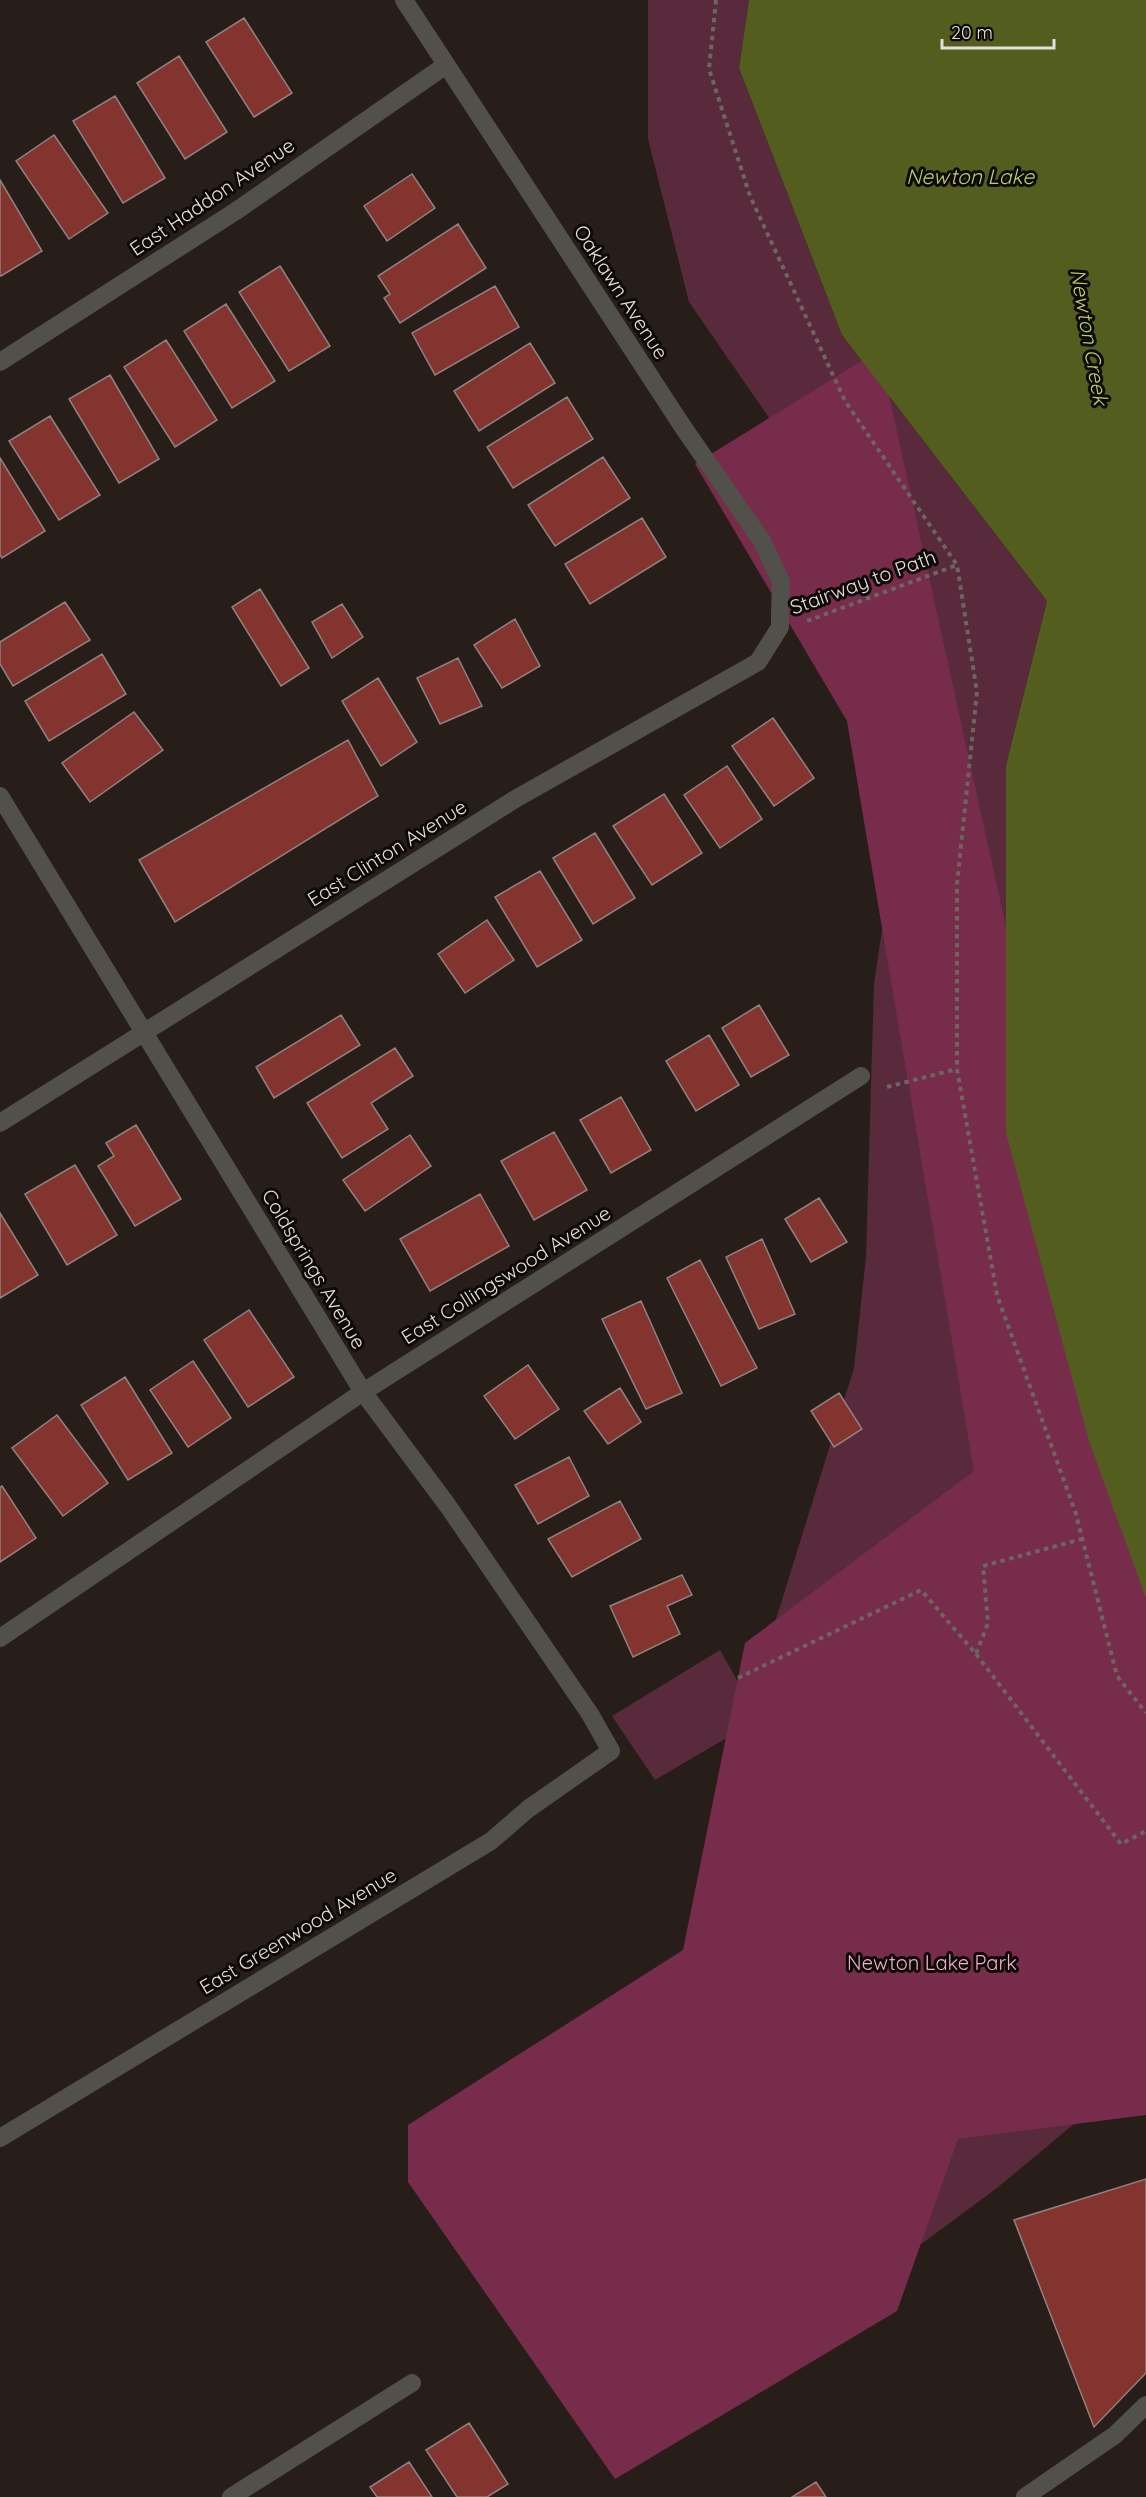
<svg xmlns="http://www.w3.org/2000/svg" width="1146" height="2497" viewBox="0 0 1146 2497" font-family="Quicksand,sans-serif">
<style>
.green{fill:#582a3c}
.forest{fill:#772c4c}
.water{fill:#535e1e}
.building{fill:#83342e;stroke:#8f8280;stroke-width:1.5}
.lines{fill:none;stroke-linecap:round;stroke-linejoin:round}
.path{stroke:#6d6560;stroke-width:4;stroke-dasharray:4.5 4.5;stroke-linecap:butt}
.minor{stroke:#51504b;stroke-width:18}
.labels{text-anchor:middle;stroke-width:6;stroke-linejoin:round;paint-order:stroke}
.street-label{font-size:20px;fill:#e5dfdb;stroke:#0d0907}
.park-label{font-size:20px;fill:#f2aec6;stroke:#0d0907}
.water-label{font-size:21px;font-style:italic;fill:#bbd160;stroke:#0d0907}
</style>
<rect width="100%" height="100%" fill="#271e19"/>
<path class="green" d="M 648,0 L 749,0 L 739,68 L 842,335 L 1047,601 L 1006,765 L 1146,2064 L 997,2188 L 648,2446 L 669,2016 L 752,1723 L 655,1780 L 612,1716 L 720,1650 L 750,1703 L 854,1368 L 866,1257 L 874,983 L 907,766 L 882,581 L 689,302 L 648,139 Z"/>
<path class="forest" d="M 879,350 L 1146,1563 L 1146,2115 L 958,2139 L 897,2311 L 615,2479 L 408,2182 L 408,2125 L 683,1950 L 745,1643 L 974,1471 L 847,721 L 695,464 Z"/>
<path class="water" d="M 749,0 L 1146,0 L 1146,1598 L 1089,1441 L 1006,1133 L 1006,765 L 1047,601 L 842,335 L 739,68 Z"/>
<path class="building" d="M 244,18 L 292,93 L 254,117 L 206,42 Z
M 179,56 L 227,132 L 185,159 L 137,83 Z
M 115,96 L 165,178 L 123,203 L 73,121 Z
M 54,135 L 108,213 L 69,239 L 16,161 Z
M 412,174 L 435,208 L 387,241 L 364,206 Z
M 0,180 L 42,251 L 1,276 L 0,275 Z
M 458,224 L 486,268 L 400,323 L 384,298 L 390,294 L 378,276 Z
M 280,266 L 330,346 L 289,371 L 239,292 Z
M 495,286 L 519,327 L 435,375 L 412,333 Z
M 226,304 L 275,381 L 232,408 L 184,331 Z
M 166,340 L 217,420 L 175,447 L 124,367 Z
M 530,343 L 555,383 L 479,431 L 454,391 Z
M 110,375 L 159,459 L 119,483 L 69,399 Z
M 567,397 L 593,439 L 513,488 L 487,447 Z
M 50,416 L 100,495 L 59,520 L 9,441 Z
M 603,457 L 630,498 L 555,546 L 528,505 Z
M 0,458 L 45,531 L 2,558 L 0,555 Z
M 642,518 L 666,557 L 590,604 L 565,564 Z
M 260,589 L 309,668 L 281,686 L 232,607 Z
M 65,602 L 90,640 L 13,686 L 0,664 L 0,642 Z
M 342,604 L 363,637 L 332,658 L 312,622 Z
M 515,619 L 540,666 L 502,688 L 474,645 Z
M 102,654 L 126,694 L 49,741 L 25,701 Z
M 458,658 L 482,706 L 440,724 L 417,678 Z
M 378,678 L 417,742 L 381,766 L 342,701 Z
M 134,712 L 163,750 L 90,802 L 62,763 Z
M 773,718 L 814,778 L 774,806 L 732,746 Z
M 348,740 L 378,796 L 175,922 L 139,860 Z
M 727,766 L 762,819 L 720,848 L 684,795 Z
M 664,794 L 702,853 L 652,885 L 613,826 Z
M 595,833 L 635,898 L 593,924 L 553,858 Z
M 540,871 L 582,940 L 537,967 L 495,897 Z
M 487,920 L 514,960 L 465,993 L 438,954 Z
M 759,1005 L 789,1055 L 751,1077 L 722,1028 Z
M 341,1015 L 360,1045 L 274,1098 L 256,1067 Z
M 709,1035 L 739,1085 L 696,1111 L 666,1061 Z
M 395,1048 L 413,1076 L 371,1103 L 388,1129 L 342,1158 L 307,1103 Z
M 621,1097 L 651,1150 L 611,1173 L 580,1120 Z
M 136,1125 L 181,1199 L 135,1226 L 98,1166 L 114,1156 L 106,1143 Z
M 554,1132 L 587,1190 L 534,1220 L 501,1161 Z
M 410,1135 L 431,1166 L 365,1211 L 343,1180 Z
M 75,1165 L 117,1235 L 67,1265 L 25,1194 Z
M 480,1194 L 509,1246 L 430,1291 L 400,1239 Z
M 819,1198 L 847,1242 L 811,1262 L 785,1219 Z
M 0,1213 L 38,1275 L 0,1298 Z
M 762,1239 L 795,1314 L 759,1329 L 726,1257 Z
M 700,1260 L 757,1368 L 721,1386 L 667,1278 Z
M 641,1301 L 682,1393 L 646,1409 L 602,1319 Z
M 249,1310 L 294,1377 L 248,1407 L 204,1340 Z
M 193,1361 L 231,1418 L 188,1447 L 150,1390 Z
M 528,1365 L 559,1409 L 515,1439 L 484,1396 Z
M 125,1377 L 172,1453 L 128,1480 L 81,1405 Z
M 620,1388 L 641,1422 L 608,1444 L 584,1411 Z
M 839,1393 L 862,1429 L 834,1447 L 811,1411 Z
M 57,1415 L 108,1483 L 63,1516 L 12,1448 Z
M 569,1457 L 589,1496 L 538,1524 L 515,1485 Z
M 2,1486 L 36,1538 L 0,1562 L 0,1487 Z
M 620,1501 L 641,1539 L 572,1577 L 548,1539 Z
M 682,1575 L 692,1595 L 667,1606 L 680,1634 L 633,1657 L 610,1606 Z
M 1146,2179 L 1146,2373 L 1094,2427 L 1014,2220 Z
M 469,2423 L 508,2484 L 487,2497 L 457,2497 L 426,2450 Z
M 409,2462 L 432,2497 L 377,2497 L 370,2487 Z
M 816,2482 L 826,2497 L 792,2497 Z"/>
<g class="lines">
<path class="path" d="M 716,0 L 709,69 L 750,196 L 845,401 L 957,565 L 977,692 L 957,884 L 957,1069 L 997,1295 L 1076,1514 L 1117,1676 L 1146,1713
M 807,621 L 957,565
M 887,1087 L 957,1069
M 976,1654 L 1121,1844 L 1146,1831
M 738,1678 L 921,1590 L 976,1654 L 988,1623 L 983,1566 L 1082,1539"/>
<path class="minor" d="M 0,362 L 236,211 L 446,65
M 0,796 L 363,1392 L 448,1506 L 590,1714 L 611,1751 L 528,1809 L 491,1841 L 0,2138
M 0,1123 L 517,798 L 758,662 L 780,627 L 780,614 L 781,582 L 762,541 L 683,427 L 404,0
M 0,1638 L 363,1392 L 861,1076
M 231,2497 L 412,2383
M 1025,2497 L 1115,2435 L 1146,2405"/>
</g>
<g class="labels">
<g class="street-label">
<text transform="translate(212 197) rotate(-34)" y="7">East Haddon Avenue</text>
<text transform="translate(621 292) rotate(57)" y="7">Oaklawn Avenue</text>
<text transform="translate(863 582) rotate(-20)" y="7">Stairway to Path</text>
<text transform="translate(387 853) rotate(-32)" y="7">East Clinton Avenue</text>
<text transform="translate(314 1269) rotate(59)" y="7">Coldsprings Avenue</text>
<text transform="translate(506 1275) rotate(-32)" y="7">East Collingswood Avenue</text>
<text transform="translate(298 1931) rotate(-31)" y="7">East Greenwood Avenue</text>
</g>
<g class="park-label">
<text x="932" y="1970">Newton Lake Park</text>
</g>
<g class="water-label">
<text x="970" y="184">Newton Lake</text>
<text transform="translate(1089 337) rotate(80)" y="7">Newton Creek</text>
</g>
</g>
<path d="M942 39v9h112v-9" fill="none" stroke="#e5dfdb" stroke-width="3"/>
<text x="951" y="39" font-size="18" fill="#e5dfdb" stroke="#0d0907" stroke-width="4.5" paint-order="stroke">20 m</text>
</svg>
